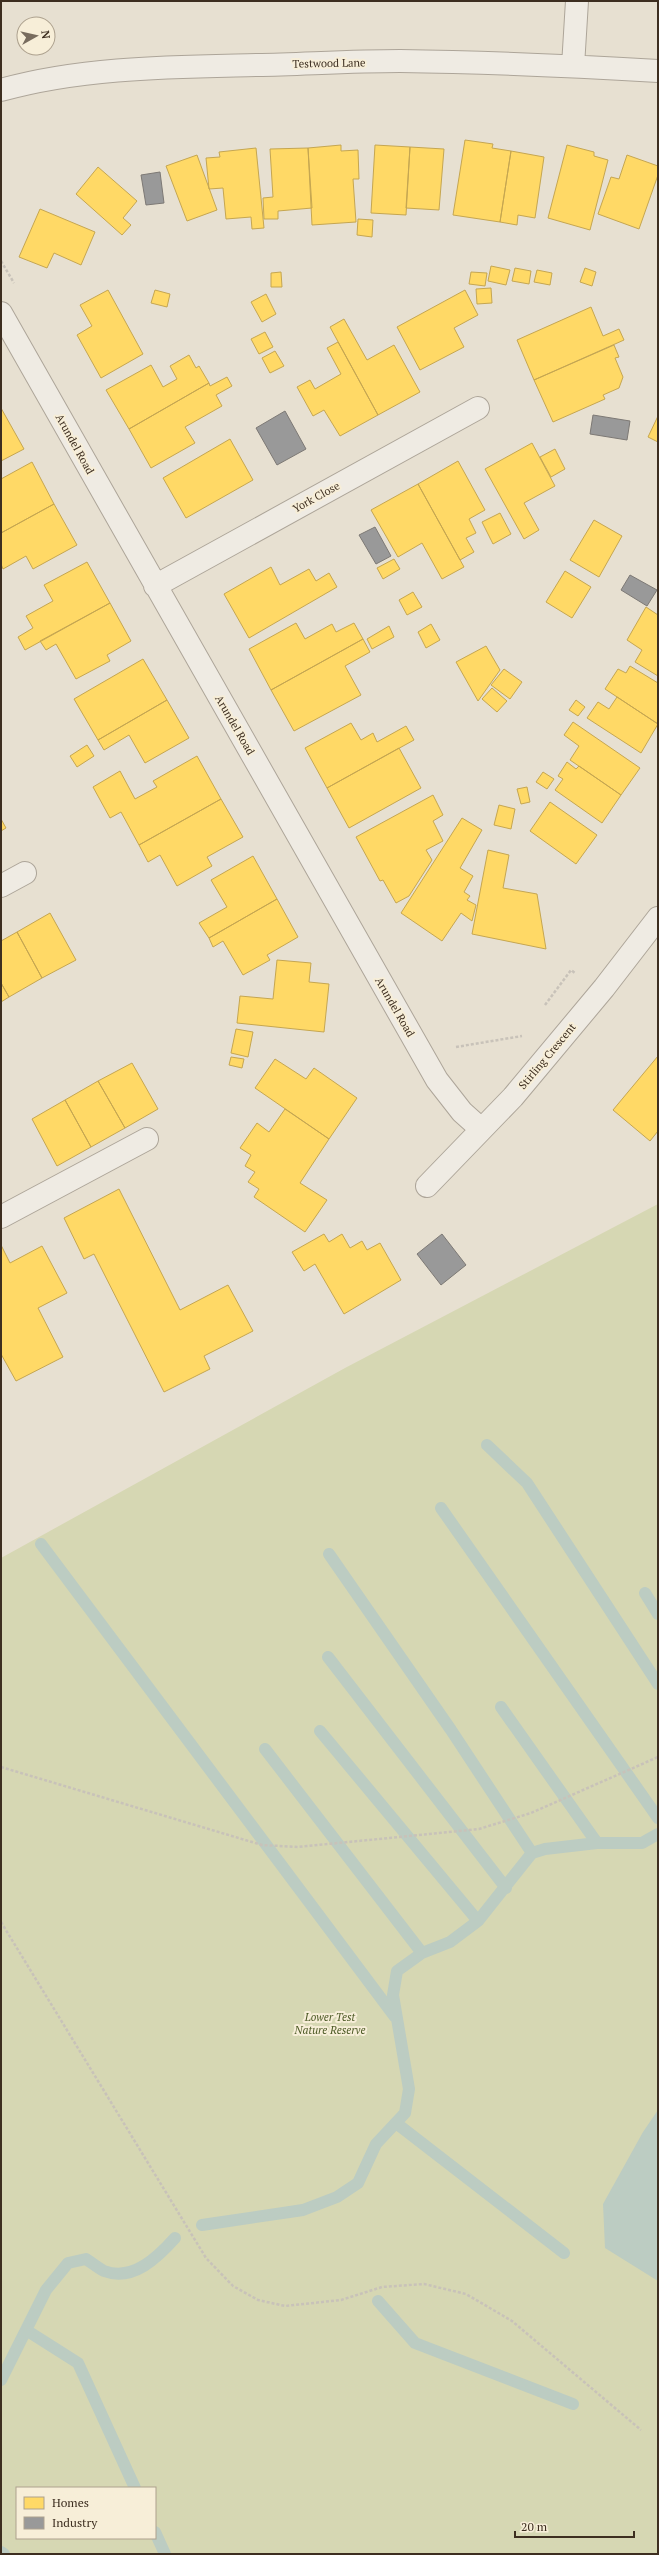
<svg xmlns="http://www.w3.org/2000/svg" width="659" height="2555" viewBox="0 0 659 2555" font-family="'PT Serif',serif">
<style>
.green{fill:#d6d7b3;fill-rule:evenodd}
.water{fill:#bcccc2}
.homes{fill:#ffd966;stroke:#c5a651}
.industry{fill:#999;stroke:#7d7975}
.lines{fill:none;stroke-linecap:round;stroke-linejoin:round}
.stream{stroke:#bcccc2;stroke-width:12}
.street-casing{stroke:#ada599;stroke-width:24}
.path{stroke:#c8c2b9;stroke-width:2.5;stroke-dasharray:3 2;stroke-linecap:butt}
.street{stroke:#efebe3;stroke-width:22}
.labels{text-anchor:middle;stroke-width:4;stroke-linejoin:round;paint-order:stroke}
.street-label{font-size:11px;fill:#3d2e20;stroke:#f7eed8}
.park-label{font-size:11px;font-style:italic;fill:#4d5a26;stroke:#f7eed8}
</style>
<rect width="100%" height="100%" fill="#e7e0d1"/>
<path class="green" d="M 658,1204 L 658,2554 L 1,2554 L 1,1558 L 345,1368 ZM 17,2488 L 155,2488 L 155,2538 L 17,2538 Z"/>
<path class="water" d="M 658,2110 L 658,2281 L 605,2248 L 603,2204 L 643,2132 Z"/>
<path class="homes" d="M 465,140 L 493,144 L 492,148 L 511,151 L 500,222 L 453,215 Z
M 341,145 L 341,151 L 358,150 L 359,179 L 353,179 L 356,222 L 312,225 L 308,148 Z
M 375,145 L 410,147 L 406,215 L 371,213 Z
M 567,145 L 594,152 L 594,156 L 608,160 L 590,230 L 548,218 Z
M 410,147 L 444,149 L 439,210 L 406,208 Z
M 256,148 L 264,228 L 252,229 L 251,217 L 226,219 L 223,188 L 209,189 L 206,158 L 220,157 L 219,152 Z
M 308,148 L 312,208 L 278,211 L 278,219 L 264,219 L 263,198 L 273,197 L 270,149 Z
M 511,151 L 544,157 L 535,218 L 518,215 L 517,225 L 500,222 Z
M 197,155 L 217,210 L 187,221 L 166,166 Z
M 627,155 L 658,166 L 658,175 L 639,229 L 598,214 L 611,177 L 619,179 Z
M 98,167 L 137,201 L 123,218 L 131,225 L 122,235 L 76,194 Z
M 40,209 L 95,232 L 81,265 L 54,253 L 47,268 L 19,257 Z
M 358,219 L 373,220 L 372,237 L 357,235 Z
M 491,266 L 510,270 L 506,285 L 488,281 Z
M 515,268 L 531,271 L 529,284 L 512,281 Z
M 585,268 L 596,272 L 592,286 L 580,282 Z
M 537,270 L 552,273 L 550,285 L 534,282 Z
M 281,272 L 282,287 L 271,287 L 271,273 Z
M 471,272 L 487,273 L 485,286 L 469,284 Z
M 491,288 L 492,303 L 477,304 L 476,289 Z
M 108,290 L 143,354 L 101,378 L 77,335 L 92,326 L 80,305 Z
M 155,290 L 170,294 L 167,307 L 151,303 Z
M 465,290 L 478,315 L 454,328 L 464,347 L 420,370 L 397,327 Z
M 266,294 L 276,314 L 262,322 L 251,302 Z
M 591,307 L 603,336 L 619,329 L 624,340 L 534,380 L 517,340 Z
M 344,319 L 367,360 L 394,345 L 420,392 L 378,415 L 330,327 Z
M 265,332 L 273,347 L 259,354 L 251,339 Z
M 338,342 L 378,415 L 340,436 L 324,410 L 313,416 L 297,387 L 310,380 L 315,389 L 341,374 L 327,348 Z
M 614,345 L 619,357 L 615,358 L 623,377 L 619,388 L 603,395 L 605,399 L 553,422 L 534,380 Z
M 275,351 L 284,366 L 270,373 L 262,358 Z
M 189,355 L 196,368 L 199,366 L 209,383 L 129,429 L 106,390 L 151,365 L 163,387 L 177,379 L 170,366 Z
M 227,377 L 232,386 L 216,395 L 222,406 L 185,427 L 195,443 L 151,468 L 129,429 L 209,383 L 210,386 Z
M 1,408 L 24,449 L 1,461 Z
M 658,416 L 658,442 L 648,437 Z
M 230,439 L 253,480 L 186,518 L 163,478 Z
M 532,443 L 555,486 L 524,503 L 539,530 L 524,539 L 485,469 Z
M 555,449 L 565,469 L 551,477 L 540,457 Z
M 458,461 L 485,510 L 469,519 L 476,533 L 466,538 L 474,552 L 460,560 L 418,484 Z
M 32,462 L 54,504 L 1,533 L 1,479 Z
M 418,484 L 464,567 L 442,579 L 422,543 L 398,557 L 371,510 Z
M 54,504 L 77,545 L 33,569 L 26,556 L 3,569 L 1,564 L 1,533 Z
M 500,513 L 511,534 L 493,544 L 482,522 Z
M 594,520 L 622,536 L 599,577 L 570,560 Z
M 394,559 L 400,569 L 383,579 L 377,568 Z
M 87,562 L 110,603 L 25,650 L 18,637 L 33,628 L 26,616 L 53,601 L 44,585 Z
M 271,567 L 280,585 L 309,569 L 316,581 L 329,573 L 337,587 L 249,638 L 224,594 Z
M 565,571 L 591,587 L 572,618 L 546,602 Z
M 413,592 L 422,607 L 407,615 L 399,600 Z
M 110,603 L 131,641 L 107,655 L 110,661 L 76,679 L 56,644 L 46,650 L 40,641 Z
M 646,607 L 658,615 L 658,676 L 635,662 L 642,650 L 627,640 Z
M 296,623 L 305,639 L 332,624 L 336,632 L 354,623 L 363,639 L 271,690 L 249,649 Z
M 431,624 L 440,640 L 426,648 L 418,632 Z
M 389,626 L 394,637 L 372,649 L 367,639 Z
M 363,639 L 370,652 L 345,666 L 361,695 L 294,731 L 271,690 Z
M 486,646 L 500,670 L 478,701 L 456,662 Z
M 143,659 L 167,700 L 98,740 L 74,699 Z
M 630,666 L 658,683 L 658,724 L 605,689 L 618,669 L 626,673 Z
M 504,669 L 522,682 L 510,699 L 491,685 Z
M 492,688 L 507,701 L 497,712 L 482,699 Z
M 617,697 L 658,724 L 641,753 L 587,718 L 598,702 L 609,709 Z
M 167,700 L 189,738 L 145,763 L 129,735 L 104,750 L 98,740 Z
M 576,700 L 585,707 L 578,716 L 569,710 Z
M 573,722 L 640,768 L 621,795 L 570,760 L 579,746 L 564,735 Z
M 351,723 L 361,740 L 373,733 L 377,742 L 406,726 L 414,740 L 327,788 L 305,748 Z
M 87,745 L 94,756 L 77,767 L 70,756 Z
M 399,748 L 421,788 L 349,828 L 327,788 Z
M 197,756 L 221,799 L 139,845 L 121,812 L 110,818 L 93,787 L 120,771 L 135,799 L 157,787 L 153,781 Z
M 567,762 L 576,769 L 579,766 L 621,795 L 602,823 L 555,790 L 563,779 L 558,776 Z
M 543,772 L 554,779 L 547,789 L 536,782 Z
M 527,787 L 530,802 L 521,804 L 517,789 Z
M 433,795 L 443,815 L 433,821 L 443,841 L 426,850 L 432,860 L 409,896 L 396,903 L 383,880 L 380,881 L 356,837 Z
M 221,799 L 243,837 L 207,857 L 212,866 L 177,886 L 160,855 L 148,862 L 139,845 Z
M 550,802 L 597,835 L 576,864 L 530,831 Z
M 499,805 L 515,809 L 511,829 L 494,825 Z
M 462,818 L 482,830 L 460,868 L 473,876 L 464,892 L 470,896 L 467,900 L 476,905 L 472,921 L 461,913 L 442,941 L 401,913 Z
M 1,819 L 6,828 L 1,831 Z
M 488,850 L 509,855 L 503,888 L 537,894 L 546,949 L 472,934 Z
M 253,856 L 277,899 L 209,938 L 199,923 L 227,907 L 211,880 Z
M 277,899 L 298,937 L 267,955 L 270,960 L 243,975 L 223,941 L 213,947 L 209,938 Z
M 50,913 L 76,960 L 42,978 L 17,932 Z
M 17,932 L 42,978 L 9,997 L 1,983 L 1,941 Z
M 277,960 L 311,963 L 309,982 L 329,984 L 324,1032 L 237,1023 L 240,996 L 273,999 Z
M 1,983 L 9,997 L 1,1002 Z
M 236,1029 L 253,1032 L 248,1057 L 231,1053 Z
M 658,1056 L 658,1131 L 650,1141 L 613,1110 Z
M 231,1057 L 244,1059 L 242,1068 L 229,1065 Z
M 275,1059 L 306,1079 L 314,1068 L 357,1098 L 329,1139 L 255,1088 Z
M 132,1063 L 158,1109 L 125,1128 L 98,1081 Z
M 98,1081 L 125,1128 L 91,1147 L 65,1100 Z
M 65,1100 L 91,1147 L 57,1166 L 32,1119 Z
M 285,1109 L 329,1139 L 300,1183 L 327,1200 L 305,1232 L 254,1197 L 259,1189 L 248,1182 L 255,1172 L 245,1166 L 251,1155 L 240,1148 L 257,1123 L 269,1132 Z
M 119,1189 L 180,1310 L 228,1285 L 253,1331 L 204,1356 L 210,1369 L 164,1392 L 94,1254 L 84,1259 L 64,1218 Z
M 324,1234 L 329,1242 L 342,1234 L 350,1248 L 362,1241 L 367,1250 L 380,1243 L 401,1280 L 344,1314 L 315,1264 L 304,1271 L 292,1252 Z
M 1,1245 L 10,1263 L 42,1246 L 67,1293 L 38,1308 L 63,1357 L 16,1381 L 1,1354 Z"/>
<path class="industry" d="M 160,172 L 164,203 L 146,205 L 141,175 Z
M 285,411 L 306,449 L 277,465 L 256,428 Z
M 593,415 L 630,421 L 627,440 L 590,434 Z
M 375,527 L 391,556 L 376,564 L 359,535 Z
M 630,575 L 657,590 L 647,606 L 621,590 Z
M 442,1234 L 466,1265 L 441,1285 L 417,1254 Z"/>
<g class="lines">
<path class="stream" d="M 487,1445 L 527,1483 L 658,1684
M 441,1508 L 658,1818
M 41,1544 L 395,2017
M 329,1554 L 451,1730 L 532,1853
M 645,1593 L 658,1614
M 328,1657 L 506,1888
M 501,1707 L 597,1843
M 320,1731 L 478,1921
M 265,1749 L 422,1953
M 396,2123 L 564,2253
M 202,2225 L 303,2210 L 337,2197 L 358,2183 L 376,2144 L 405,2113 L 409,2089 L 393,1995 L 397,1971 L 422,1953 L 450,1942 L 478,1921 L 532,1853 L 545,1849 L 597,1843 L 642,1843 L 658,1834
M 378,2301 L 415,2343 L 573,2404
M 26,2330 L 78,2363 L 135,2488
M 1,2380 L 46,2290 L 68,2263 L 86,2259 C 92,2263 98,2268 104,2271 C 133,2282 158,2257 175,2238
M 155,2532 L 165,2554
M 1,2552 L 4,2554"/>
<defs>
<path id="street" d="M 573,66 L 577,1
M 1,90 C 83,67 173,67 257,65 C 305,64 352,61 400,61 C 486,62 572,66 658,71
M 1,313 L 437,1080 L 462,1112 L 481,1129
M 155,586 L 478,408
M 1,886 L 25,873
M 427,1186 L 513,1097 L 604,988 L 658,918
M 1,1217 L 147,1139"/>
</defs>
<use href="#street" class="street-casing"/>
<path class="path" d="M 1,261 L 14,283
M 545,1005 L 571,970 L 575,973
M 456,1047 L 522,1036
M 1,1767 L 262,1845 L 298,1847 L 479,1829 L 531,1813 L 658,1757
M 1,1922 L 206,2258 L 233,2286 L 258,2300 L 285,2306 L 341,2300 L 382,2287 L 424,2284 L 466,2294 L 512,2321 L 641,2430"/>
<use href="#street" class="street"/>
</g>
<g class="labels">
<g class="street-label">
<text transform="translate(329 63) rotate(-1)" y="4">Testwood Lane</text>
<text transform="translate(75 444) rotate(61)" y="4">Arundel Road</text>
<text transform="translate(316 497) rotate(-29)" y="4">York Close</text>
<text transform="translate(235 725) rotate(60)" y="4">Arundel Road</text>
<text transform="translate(395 1007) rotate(60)" y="4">Arundel Road</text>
<text transform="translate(547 1056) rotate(-50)" y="4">Stirling Crescent</text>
</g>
<g class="park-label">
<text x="330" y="2021">Lower Test<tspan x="330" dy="13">Nature Reserve</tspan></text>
</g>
</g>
<rect width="659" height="2555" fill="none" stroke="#3d2e20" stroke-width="4"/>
<rect x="16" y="2487" width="140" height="52" fill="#f7eed8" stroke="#ada18e"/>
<rect x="24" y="2497" width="20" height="12" fill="#ffd966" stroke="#ada18e"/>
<text x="52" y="2507" font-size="12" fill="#3d2e20">Homes</text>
<rect x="24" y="2517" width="20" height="12" fill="#999999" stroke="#ada18e"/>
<text x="52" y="2527" font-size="12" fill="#3d2e20">Industry</text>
<g transform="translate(36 36) rotate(82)"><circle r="19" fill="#f7eed8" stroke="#ada18e"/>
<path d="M0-3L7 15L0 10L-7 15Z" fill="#786c5e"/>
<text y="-6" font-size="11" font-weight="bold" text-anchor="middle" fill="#3d2e20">N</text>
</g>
<path d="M515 2531v6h119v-6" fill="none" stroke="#3d2e20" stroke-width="2"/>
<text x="521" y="2531" font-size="12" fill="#3d2e20" stroke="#f7eed8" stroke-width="3" paint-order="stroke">20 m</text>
</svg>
